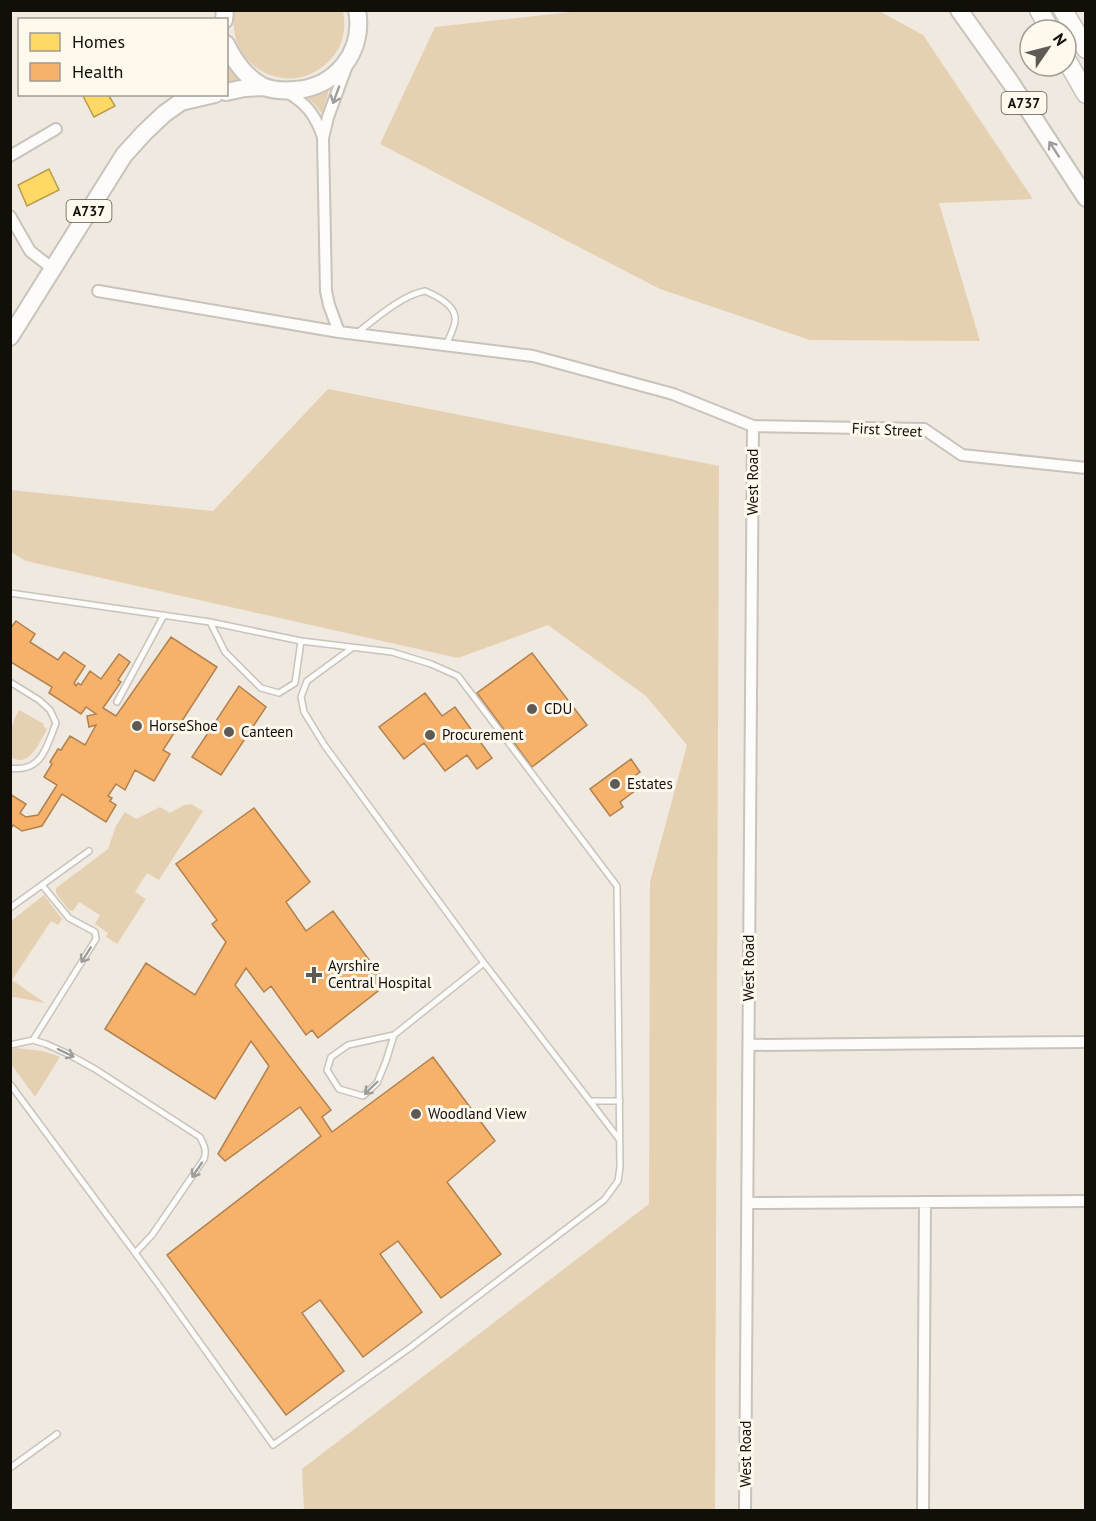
<svg xmlns="http://www.w3.org/2000/svg" width="1096" height="1521" viewBox="0 0 1096 1521" font-family="'PT Sans',sans-serif">
<style>
.green{fill:#e5d1b1}
.homes{fill:#ffd966;stroke:#b89c4a;stroke-width:1.5}
.health{fill:#f6b26b;stroke:#b2814e;stroke-width:1.5}
.lines{fill:none;stroke-linecap:round;stroke-linejoin:round}
.lane-casing{stroke:#c8c3bb;stroke-width:8}
.street-casing{stroke:#c8c3bb;stroke-width:14}
.primary-casing{stroke:#c8c3bb;stroke-width:20}
.highway-casing{stroke:#c8c3bb;stroke-width:21}
.lane{stroke:#fdfcfa;stroke-width:5}
.street{stroke:#fdfcfa;stroke-width:10}
.primary{stroke:#fdfcfa;stroke-width:16}
.highway{stroke:#fdfcfa;stroke-width:18}
.oneway{stroke:#9f9d9a}
.poi-dot{fill:#5f5b54;stroke:#fff8ed;stroke-width:2}
.labels{text-anchor:middle;stroke-width:6;stroke-linejoin:round;paint-order:stroke}
.shield{fill:#fff8ed;stroke:#59554d;stroke-width:1.5}
.shield-label{font-size:14px;font-weight:bold;fill:#120f09}
.street-label{font-size:15px;fill:#120f09;stroke:#fff8ed}
.poi-label{font-size:15px;fill:#120f09;stroke:#fff8ed;text-anchor:start}
</style>
<rect width="100%" height="100%" fill="#efe9df"/>
<path class="green" d="M 235,10 L 343,11 C 345,21 345,32 341,43 C 332,65 307,82 282,78 C 249,73 228,43 235,10 Z
M 589,10 L 879,11 L 923,35 L 1033,199 L 939,203 L 980,341 L 810,340 L 660,289 L 380,144 L 435,27 Z
M 228,62 L 241,81 L 227,83 L 227,67 Z
M 330,87 L 322,114 L 316,106 L 307,97 L 319,93 Z
M 328,389 L 719,466 L 715,1510 L 304,1510 L 302,1469 L 649,1204 L 650,882 L 687,745 L 646,696 L 548,625 L 458,658 L 26,561 L 11,552 L 11,490 L 213,511 Z
M 19,710 L 44,724 L 43,726 L 47,729 C 39,743 29,769 11,757 C 10,739 10,725 19,710 Z
M 191,804 L 203,811 L 159,880 L 147,873 L 135,892 L 146,899 L 117,944 L 106,937 L 108,933 L 95,924 L 100,915 L 79,902 L 73,911 L 69,910 L 56,893 L 56,888 L 108,849 L 116,826 L 125,812 L 136,819 L 160,807 L 170,813 L 184,805 Z
M 44,895 L 62,919 L 58,925 L 51,921 L 12,980 L 45,1003 L 15,997 L 11,998 L 11,921 Z
M 16,1048 L 43,1051 L 60,1057 L 35,1097 L 11,1064 L 11,1049 Z"/>
<path class="homes" d="M 82,94 L 108,94 L 115,106 L 94,117 Z
M 49,169 L 59,190 L 27,206 L 18,185 Z"/>
<path class="health" d="M 16,621 L 35,634 L 30,642 L 58,660 L 64,652 L 85,666 L 74,683 L 76,686 L 78,683 L 81,685 L 90,671 L 101,679 L 119,654 L 130,662 L 118,680 L 121,682 L 103,708 L 116,716 L 171,637 L 217,667 L 163,750 L 170,754 L 154,781 L 135,770 L 125,790 L 116,784 L 108,796 L 112,798 L 110,801 L 116,805 L 106,822 L 62,794 L 42,826 L 22,831 L 13,825 L 10,830 L 10,794 L 26,804 L 20,813 L 26,817 L 38,815 L 57,785 L 44,777 L 52,764 L 50,762 L 58,749 L 61,750 L 70,736 L 85,745 L 96,725 L 89,727 L 87,716 L 96,714 L 86,707 L 81,714 L 49,693 L 52,687 L 11,662 L 10,663 L 10,629 Z
M 532,653 L 587,725 L 532,767 L 477,693 Z
M 239,686 L 266,707 L 221,775 L 192,757 Z
M 425,693 L 442,716 L 455,707 L 492,758 L 477,769 L 467,755 L 445,771 L 424,743 L 404,759 L 379,727 Z
M 631,759 L 640,772 L 629,780 L 636,790 L 620,802 L 623,807 L 610,816 L 590,789 Z
M 254,808 L 310,882 L 286,902 L 306,931 L 333,911 L 387,984 L 318,1038 L 312,1030 L 306,1035 L 271,986 L 264,992 L 246,968 L 235,985 L 331,1110 L 322,1117 L 332,1132 L 433,1057 L 495,1141 L 447,1182 L 501,1254 L 441,1298 L 398,1241 L 380,1254 L 422,1312 L 363,1357 L 320,1300 L 302,1313 L 344,1371 L 286,1415 L 167,1255 L 321,1136 L 300,1107 L 225,1161 L 218,1154 L 269,1066 L 251,1041 L 215,1099 L 105,1029 L 146,963 L 195,995 L 226,942 L 212,924 L 217,920 L 176,864 Z"/>
<g class="lines">
<defs>
<path id="lane" d="M 357,333 C 375,319 402,295 425,291 C 437,296 457,306 455,321 C 454,329 449,338 446,345
M 10,593 L 210,622 L 301,641 L 392,652 L 431,664 L 458,676 L 617,886 L 620,1167 L 618,1181 L 604,1200 L 411,1347 L 273,1445 L 158,1284 L 10,1084
M 210,622 L 225,652 L 261,688 L 279,693 L 295,683 L 301,641
M 352,648 L 307,681 L 301,697 L 304,712 L 325,746 L 484,963 L 619,1139
M 10,682 L 39,700 L 50,710 L 56,723 C 47,746 42,773 10,768
M 117,702 L 164,615
M 10,908 L 89,851
M 394,1035 L 386,1061 L 377,1083 L 363,1096 L 339,1089 L 327,1070 L 331,1057 L 348,1045 L 394,1035 L 484,963
M 33,1040 L 96,939 L 95,932 L 69,918 L 42,885
M 10,1045 L 33,1040 L 46,1044 L 66,1053 L 95,1069 L 200,1137 C 204,1145 207,1150 204,1159 L 152,1235 L 135,1253
M 590,1101 L 620,1101
M 10,1468 L 57,1434"/>
<path id="street" d="M 346,68 L 328,117 L 323,138 L 326,291 L 329,305 L 339,332 L 533,356 L 673,394 L 753,426 L 924,429 L 962,455 L 1086,468
M 285,91 C 306,103 315,114 323,137
M 10,156 L 56,129
M 10,216 L 30,251 L 53,269
M 98,291 L 339,332
M 749,1045 L 1086,1042
M 748,1203 L 1086,1201
M 745,1510 L 753,426
M 923,1510 L 925,1202"/>
<path id="primary" d="M 959,10 L 1011,83 L 1086,198
M 224,20 L 225,10
M 226,44 C 235,62 245,76 262,86 C 271,90 284,91 294,90 C 335,88 365,52 357,10
M 226,92 L 245,88 L 264,87
M 185,101 L 215,94
M 10,337 L 124,155 L 144,133 L 164,114 L 192,94"/>
<path id="highway" d="M 1039,10 L 1050,30
M 1063,10 L 1086,49
M 1066,59 L 1086,94"/>
</defs>
<use href="#lane" class="lane-casing"/>
<use href="#street" class="street-casing"/>
<use href="#primary" class="primary-casing"/>
<use href="#highway" class="highway-casing"/>
<use href="#lane" class="lane"/>
<use href="#street" class="street"/>
<use href="#primary" class="primary"/>
<use href="#highway" class="highway"/>
</g>
<defs><path id="oneway-shaft" d="M-6 0H5M1.5-3L5.5 0L1.5 3" fill="none" stroke-width="1.6" stroke-linecap="round" stroke-linejoin="round" transform="scale(1.5)"/></defs>
<g class="oneway">
<use href="#oneway-shaft" transform="translate(336 95) rotate(110)"/>
<use href="#oneway-shaft" transform="translate(1054 149) rotate(-123)"/>
<use href="#oneway-shaft" transform="translate(86 955) rotate(122)"/>
<use href="#oneway-shaft" transform="translate(66 1053) rotate(26)"/>
<use href="#oneway-shaft" transform="translate(371 1088) rotate(136)"/>
<use href="#oneway-shaft" transform="translate(197 1170) rotate(124)"/>
</g>
<g class="poi-dot">
<circle cx="532" cy="709" r="6"/>
<circle cx="137" cy="726" r="6"/>
<circle cx="229" cy="732" r="6"/>
<circle cx="430" cy="735" r="6"/>
<circle cx="615" cy="784" r="6"/>
<path d="M311 966h6v6h6v6h-6v6h-6v-6h-6v-6h6z"/>
<circle cx="416" cy="1114" r="6"/>
</g>
<g class="labels">
<g class="shield">
<rect x="1001.5" y="92" width="45" height="22" rx="4.5"/>
<rect x="66.5" y="200" width="45" height="22" rx="4.5"/>
</g>
<g class="shield-label">
<text x="1024" y="108">A737</text>
<text x="89" y="216">A737</text>
</g>
<g class="street-label">
<text transform="translate(887 430) rotate(3)" y="5">First Street</text>
<text transform="translate(753 482) rotate(-90)" y="5">West Road</text>
<text transform="translate(749 968) rotate(-90)" y="5">West Road</text>
<text transform="translate(746 1454) rotate(-90)" y="5">West Road</text>
</g>
<g class="poi-label">
<text x="544" y="714">CDU</text>
<text x="149" y="731">HorseShoe</text>
<text x="241" y="737">Canteen</text>
<text x="442" y="740">Procurement</text>
<text x="627" y="789">Estates</text>
<text x="328" y="971">Ayrshire<tspan x="328" dy="17">Central Hospital</tspan></text>
<text x="428" y="1119">Woodland View</text>
</g>
</g>
<rect width="1096" height="1521" fill="none" stroke="#120f09" stroke-width="24"/>
<rect x="18" y="18" width="210" height="78" fill="#fff8ed" stroke="#a09b92" stroke-width="1.5"/>
<rect x="30" y="33" width="30" height="18" fill="#ffd966" stroke="#a09b92" stroke-width="1.5"/>
<text x="72" y="48" font-size="18" fill="#120f09">Homes</text>
<rect x="30" y="63" width="30" height="18" fill="#f6b26b" stroke="#a09b92" stroke-width="1.5"/>
<text x="72" y="78" font-size="18" fill="#120f09">Health</text>
<g transform="translate(1048 48) rotate(55)"><circle r="28" fill="#fff8ed" stroke="#a09b92" stroke-width="1.5"/>
<path d="M0-4.5L10 22L0 15L-10 22Z" fill="#5f5b54"/>
<text y="-9" font-size="16" font-weight="bold" text-anchor="middle" fill="#120f09">N</text>
</g>
</svg>
